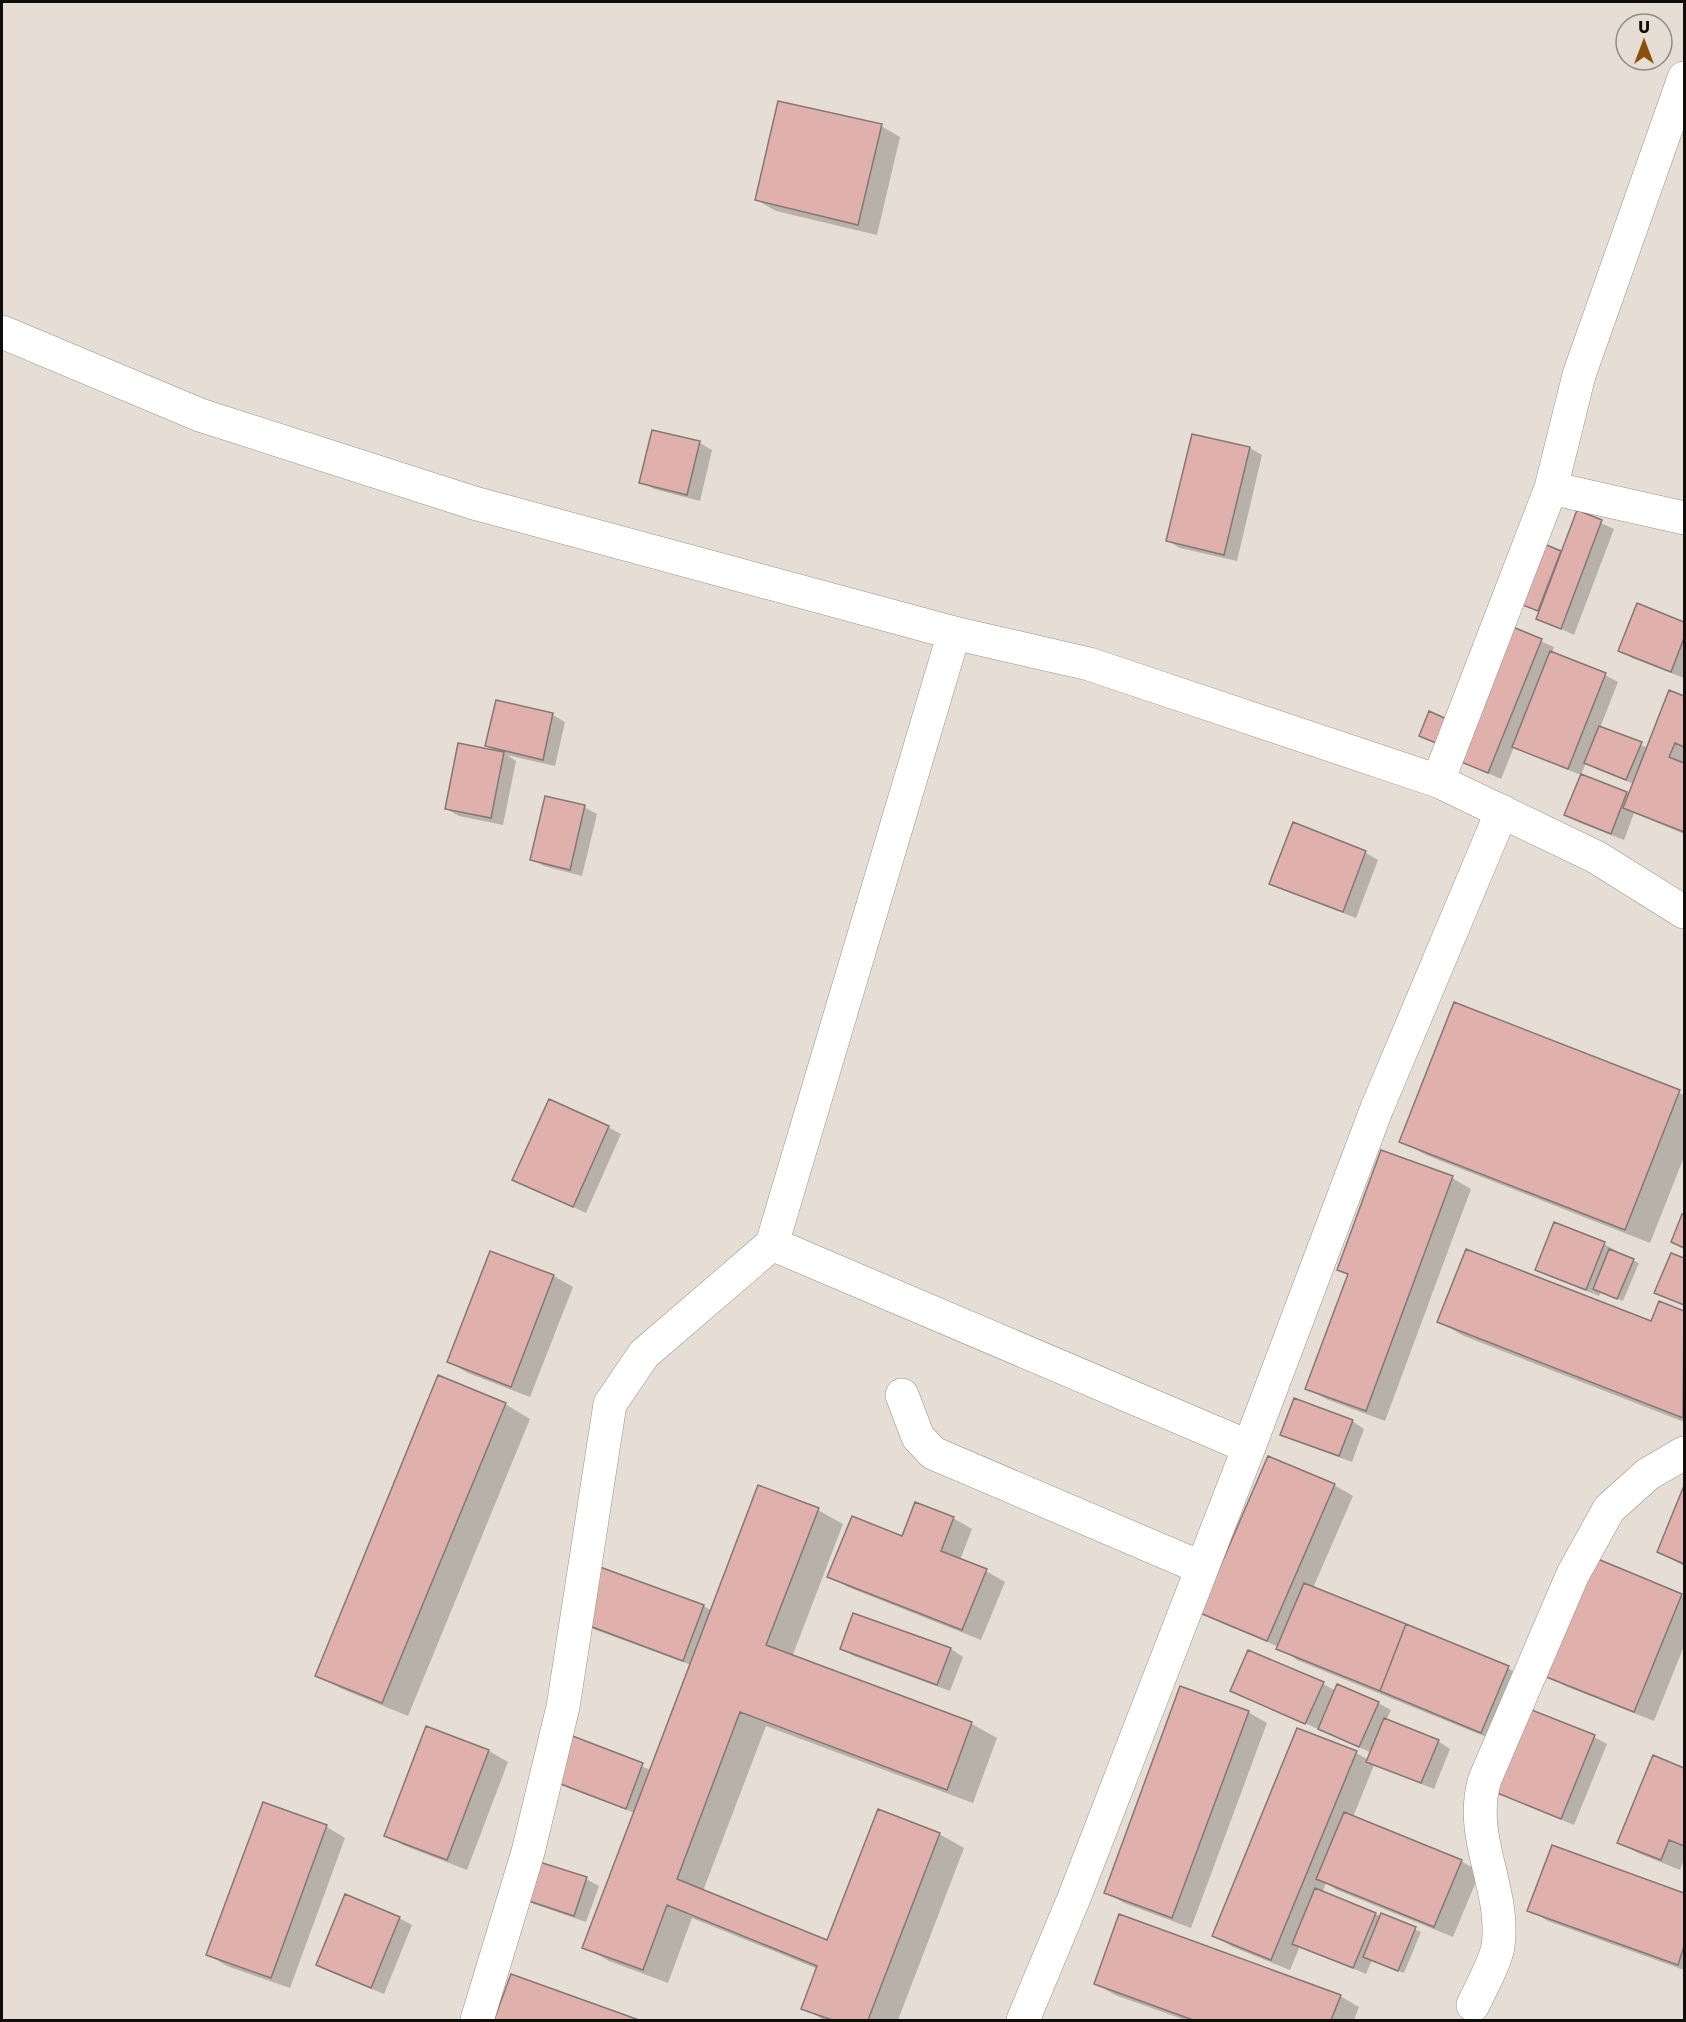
<svg xmlns="http://www.w3.org/2000/svg" width="1686" height="2022" viewBox="0 0 1686 2022" font-family="'Golos Text',sans-serif">
<style>
.shadow{fill:#0003}
.building{fill:#dfb0ac;stroke:#847776;stroke-width:1.5}
.lines{fill:none;stroke-linecap:round;stroke-linejoin:round}
.minor-casing{stroke:#999187;stroke-width:34}
.major-casing{stroke:#999187;stroke-width:34}
.minor{stroke:#fff;stroke-width:33}
.major{stroke:#fff;stroke-width:33}
</style>
<rect width="100%" height="100%" fill="#e6ded4"/>
<path class="shadow" d="M 881,126 L 900,137 L 877,235 L 776,211 L 757,200 Z
M 653,431 L 700,443 L 712,450 L 700,501 L 654,489 L 641,482 Z
M 1250,448 L 1262,455 L 1237,561 L 1180,548 L 1168,541 Z
M 1577,512 L 1614,529 L 1574,635 L 1538,618 L 1540,611 L 1522,604 L 1538,543 L 1562,553 Z
M 1638,605 L 1684,623 L 1684,678 L 1632,658 L 1620,650 Z
M 1509,627 L 1554,647 L 1552,653 L 1605,675 L 1618,682 L 1600,728 L 1648,748 L 1670,692 L 1684,698 L 1684,834 L 1634,813 L 1624,840 L 1578,822 L 1566,815 L 1627,793 L 1629,795 L 1634,784 L 1598,770 L 1586,763 L 1581,775 L 1526,753 L 1514,747 L 1501,779 L 1456,759 Z
M 553,715 L 565,722 L 555,766 L 507,755 L 516,761 L 503,825 L 459,816 L 446,809 L 497,752 L 487,746 Z
M 584,807 L 597,814 L 582,876 L 544,866 L 531,859 Z
M 1294,824 L 1366,853 L 1378,860 L 1356,918 L 1284,890 L 1271,883 Z
M 1455,1004 L 1684,1095 L 1684,1157 L 1650,1243 L 1426,1155 L 1401,1141 Z
M 608,1127 L 621,1134 L 586,1213 L 527,1186 Z
M 1382,1152 L 1452,1178 L 1471,1189 L 1385,1421 L 1326,1399 L 1307,1388 L 1349,1276 L 1339,1270 Z
M 1604,1244 L 1617,1251 L 1616,1253 L 1639,1263 L 1623,1301 L 1601,1292 L 1599,1296 L 1549,1276 L 1536,1269 Z
M 491,1253 L 554,1276 L 573,1287 L 530,1397 L 468,1373 L 449,1362 Z
M 1671,1255 L 1684,1260 L 1684,1306 L 1656,1293 Z
M 1660,1303 L 1684,1313 L 1684,1422 L 1464,1336 L 1439,1322 L 1652,1323 Z
M 505,1404 L 530,1419 L 408,1716 L 342,1689 L 317,1675 Z
M 1352,1421 L 1364,1429 L 1352,1462 L 1295,1441 L 1282,1434 Z
M 1334,1485 L 1353,1496 L 1313,1588 L 1508,1668 L 1527,1679 L 1501,1743 L 1297,1660 L 1279,1647 L 1221,1623 L 1202,1612 Z
M 1684,1490 L 1684,1566 L 1659,1552 Z
M 818,1510 L 843,1524 L 792,1657 L 972,1724 L 997,1738 L 973,1803 L 766,1726 L 703,1891 L 828,1942 L 939,1834 L 964,1848 L 898,2020 L 824,2020 L 803,2008 L 818,1969 L 692,1918 L 668,1983 L 609,1961 L 584,1947 L 635,1813 L 568,1788 L 555,1781 L 571,1737 L 651,1770 L 691,1665 L 593,1629 L 581,1622 L 601,1569 L 704,1606 L 712,1611 Z
M 953,1518 L 972,1529 L 960,1560 L 986,1571 L 1005,1582 L 981,1640 L 848,1587 L 829,1576 L 903,1538 Z
M 1594,1559 L 1684,1597 L 1684,1646 L 1654,1721 L 1565,1686 L 1546,1675 Z
M 854,1615 L 951,1649 L 963,1657 L 950,1691 L 854,1656 L 841,1649 Z
M 1323,1684 L 1336,1691 L 1378,1703 L 1391,1710 L 1386,1720 L 1438,1741 L 1450,1749 L 1434,1789 L 1374,1765 L 1353,1817 L 1461,1861 L 1480,1872 L 1453,1937 L 1337,1890 L 1326,1883 L 1322,1893 L 1421,1932 L 1404,1973 L 1372,1960 L 1366,1974 L 1300,1946 L 1290,1970 L 1233,1947 L 1214,1936 L 1356,1753 L 1369,1760 L 1372,1753 L 1232,1691 Z
M 1525,1708 L 1594,1737 L 1607,1744 L 1574,1825 L 1504,1796 L 1492,1789 Z
M 1248,1712 L 1267,1723 L 1191,1928 L 1124,1903 L 1105,1892 Z
M 427,1727 L 489,1751 L 508,1762 L 467,1870 L 405,1846 L 386,1835 Z
M 1654,1757 L 1684,1769 L 1684,1859 L 1680,1870 L 1638,1853 L 1619,1842 Z
M 264,1804 L 327,1827 L 345,1838 L 290,1988 L 227,1966 L 208,1955 Z
M 1552,1847 L 1684,1894 L 1684,1970 L 1548,1921 L 1529,1910 Z
M 586,1879 L 599,1886 L 586,1922 L 534,1904 L 522,1897 Z
M 399,1918 L 412,1925 L 384,1994 L 330,1972 L 318,1965 Z
M 512,1976 L 635,2020 L 495,2020 Z
M 1096,1984 L 1340,1996 L 1359,2007 L 1354,2020 L 1185,2020 L 1115,1995 Z"/>
<path class="building" d="M 778,101 L 882,124 L 858,225 L 755,200 Z
M 652,430 L 700,441 L 687,495 L 639,483 Z
M 1192,434 L 1250,447 L 1224,555 L 1166,541 Z
M 1577,510 L 1602,520 L 1561,629 L 1536,619 Z
M 1537,541 L 1561,551 L 1538,611 L 1515,602 Z
M 1637,603 L 1684,622 L 1684,638 L 1671,672 L 1618,651 Z
M 1508,625 L 1542,639 L 1488,773 L 1454,759 Z
M 1550,651 L 1606,673 L 1568,769 L 1512,747 Z
M 1669,690 L 1684,696 L 1684,747 L 1675,743 L 1669,757 L 1684,763 L 1684,832 L 1623,808 Z
M 496,700 L 553,713 L 543,760 L 485,746 Z
M 1429,711 L 1451,721 L 1441,745 L 1419,736 Z
M 1599,726 L 1642,742 L 1626,780 L 1584,763 Z
M 458,743 L 504,752 L 491,818 L 445,809 Z
M 1581,774 L 1627,792 L 1611,834 L 1564,815 Z
M 545,796 L 585,805 L 570,870 L 530,860 Z
M 1293,822 L 1366,851 L 1343,912 L 1269,884 Z
M 1454,1002 L 1680,1090 L 1625,1230 L 1399,1142 Z
M 549,1099 L 609,1126 L 573,1207 L 512,1180 Z
M 1381,1150 L 1453,1176 L 1366,1411 L 1305,1389 L 1348,1274 L 1337,1270 Z
M 1682,1214 L 1684,1215 L 1684,1248 L 1671,1242 Z
M 1554,1222 L 1605,1242 L 1586,1290 L 1535,1270 Z
M 1466,1249 L 1651,1321 L 1659,1301 L 1684,1311 L 1683,1418 L 1437,1322 Z
M 1609,1249 L 1634,1259 L 1617,1299 L 1593,1289 Z
M 490,1251 L 554,1275 L 511,1387 L 447,1362 Z
M 1671,1253 L 1684,1258 L 1684,1305 L 1654,1293 Z
M 438,1375 L 506,1403 L 382,1703 L 315,1676 Z
M 1294,1398 L 1353,1420 L 1339,1456 L 1280,1435 Z
M 1268,1456 L 1335,1484 L 1267,1641 L 1200,1613 Z
M 758,1485 L 819,1508 L 766,1645 L 972,1722 L 947,1790 L 740,1712 L 677,1879 L 827,1940 L 878,1809 L 940,1833 L 868,2020 L 832,2020 L 801,2009 L 817,1966 L 667,1905 L 643,1970 L 582,1948 Z
M 1683,1488 L 1684,1488 L 1684,1564 L 1657,1552 Z
M 915,1502 L 954,1517 L 941,1551 L 987,1569 L 962,1630 L 827,1577 L 852,1516 L 902,1536 Z
M 1593,1557 L 1682,1594 L 1634,1712 L 1544,1676 Z
M 600,1567 L 704,1605 L 683,1661 L 579,1622 Z
M 1304,1583 L 1406,1624 L 1380,1691 L 1276,1649 Z
M 853,1613 L 951,1648 L 937,1685 L 840,1649 Z
M 1406,1624 L 1509,1666 L 1481,1733 L 1380,1691 Z
M 1248,1650 L 1324,1682 L 1305,1724 L 1230,1691 Z
M 1337,1684 L 1379,1702 L 1359,1747 L 1318,1729 Z
M 1180,1686 L 1249,1711 L 1172,1918 L 1104,1893 Z
M 1524,1707 L 1595,1735 L 1561,1819 L 1490,1790 Z
M 1384,1718 L 1439,1740 L 1421,1783 L 1366,1762 Z
M 426,1726 L 489,1750 L 447,1860 L 384,1836 Z
M 1297,1728 L 1357,1751 L 1271,1960 L 1212,1936 Z
M 570,1735 L 643,1763 L 626,1809 L 553,1781 Z
M 1653,1755 L 1684,1768 L 1684,1846 L 1669,1840 L 1661,1860 L 1617,1843 Z
M 263,1802 L 327,1825 L 271,1978 L 206,1955 Z
M 1344,1812 L 1462,1860 L 1434,1927 L 1316,1879 Z
M 1552,1845 L 1684,1893 L 1684,1946 L 1678,1965 L 1527,1911 Z
M 533,1860 L 587,1877 L 574,1916 L 520,1898 Z
M 1315,1888 L 1376,1913 L 1353,1968 L 1292,1944 Z
M 345,1894 L 400,1917 L 371,1988 L 316,1965 Z
M 1381,1913 L 1416,1927 L 1398,1971 L 1363,1957 Z
M 1119,1914 L 1341,1995 L 1331,2020 L 1193,2020 L 1094,1984 Z
M 511,1974 L 639,2020 L 494,2020 Z"/>
<g class="lines">
<defs>
<path id="minor" d="M 1551,488 L 1684,518
M 1438,781 L 1551,488 L 1579,375 L 1684,78
M 772,1244 L 1249,1447
M 902,1395 L 918,1437 L 933,1453 L 1202,1568
M 1473,2005 C 1480,1990 1496,1961 1498,1946 C 1506,1888 1467,1837 1485,1779 L 1573,1574 L 1609,1509 L 1648,1474 L 1684,1453
M 477,2020 L 528,1852 L 563,1707 L 610,1404 L 644,1354 L 772,1244 L 954,633
M 1023,2020 L 1074,1898 L 1249,1447 L 1377,1108 L 1502,811"/>
<path id="major" d="M 2,332 L 200,415 L 474,503 L 954,633 L 1089,664 L 1438,781 L 1596,857 L 1684,912"/>
</defs>
<use href="#minor" class="minor-casing"/>
<use href="#major" class="major-casing"/>
<use href="#minor" class="minor"/>
<use href="#major" class="major"/>
</g>
<rect width="1686" height="2022" fill="none" stroke="#100e0a" stroke-width="6"/>
<g transform="translate(1644 42)"><circle r="28" fill="#e6ded4" stroke="#908b83" stroke-width="1.5"/>
<path d="M0-4.5L10 22L0 15L-10 22Z" fill="#8a5009"/>
<text y="-9" font-size="16" font-weight="bold" text-anchor="middle" fill="#100e0a">U</text>
</g>
</svg>
